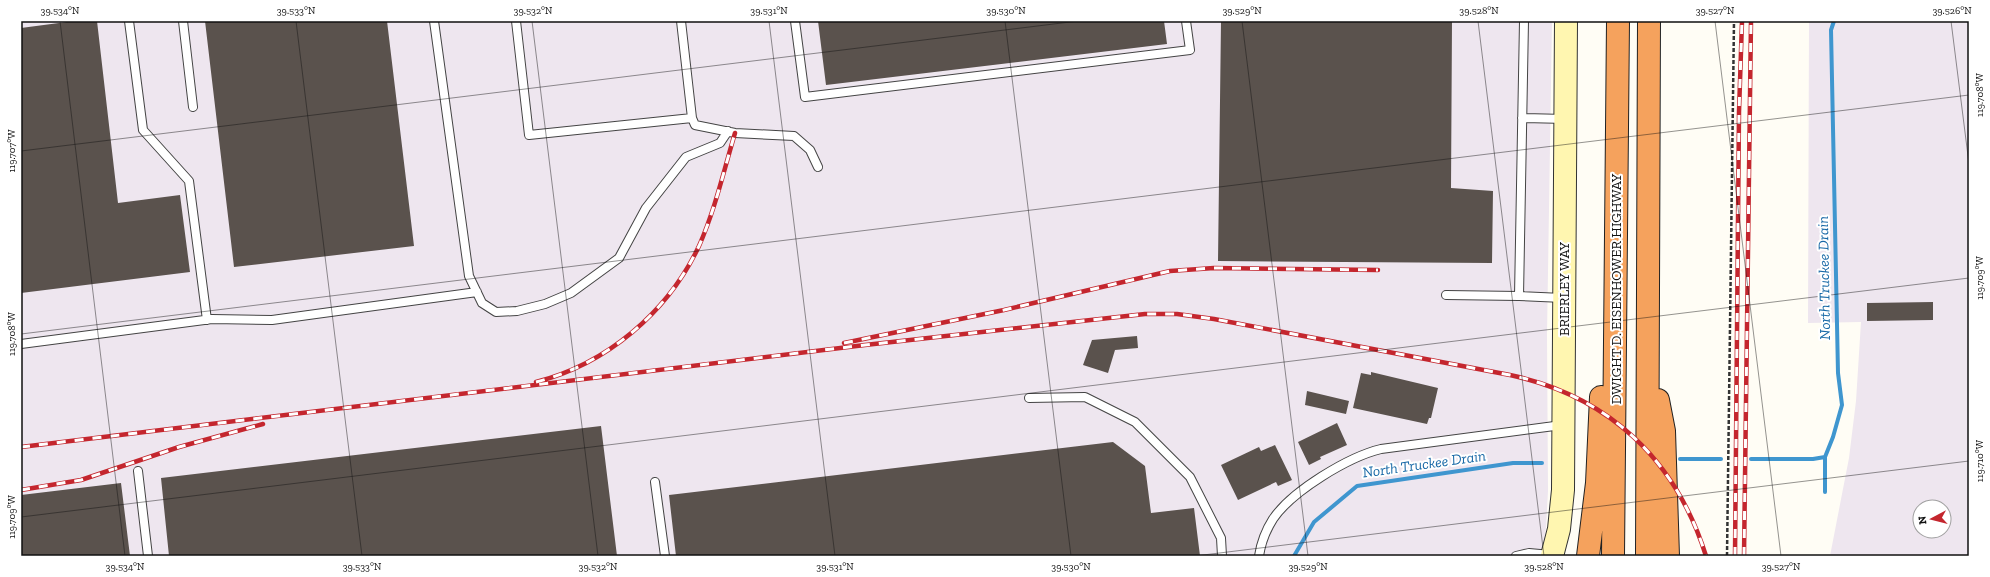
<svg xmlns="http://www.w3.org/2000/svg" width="1990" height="577" viewBox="0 0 1990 577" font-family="'Zilla Slab',serif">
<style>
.industrial{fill:#eee6ef;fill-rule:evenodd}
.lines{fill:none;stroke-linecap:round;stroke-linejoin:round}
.stream{stroke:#3f96cf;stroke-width:4}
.building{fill:#5a524d}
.lane-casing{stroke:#444;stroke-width:10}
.secondary-casing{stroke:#333;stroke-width:24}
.highway-casing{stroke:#222;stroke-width:24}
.path{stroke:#333;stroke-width:2.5;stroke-dasharray:4 2;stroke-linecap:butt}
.lane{stroke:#fff;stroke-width:8}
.secondary{stroke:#fff6b0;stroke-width:22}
.highway{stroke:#f5a25d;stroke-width:22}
.rail-casing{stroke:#c4262e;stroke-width:4.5}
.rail{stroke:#fff;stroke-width:3;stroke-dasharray:9;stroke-linecap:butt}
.ticks{fill:none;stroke:#111;stroke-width:1;stroke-opacity:0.45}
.labels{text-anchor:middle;stroke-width:4;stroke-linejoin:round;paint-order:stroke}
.street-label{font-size:14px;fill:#111;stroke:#fff}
.water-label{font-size:15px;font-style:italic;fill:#1768a6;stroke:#fff}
.neatline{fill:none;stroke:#111;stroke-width:1.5}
.ticks-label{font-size:10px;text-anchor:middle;fill:#111}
</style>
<rect width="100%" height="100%" fill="#fffdf5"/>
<path class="industrial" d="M 21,21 L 1552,21 L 1547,335 L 1548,491 L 1546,528 L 1541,556 L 21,556 Z
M 1809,21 L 1969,21 L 1969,556 L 1830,556 L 1849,458 L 1856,401 L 1861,322 L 1808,323 ZM 1920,507 L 1944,507 L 1944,531 L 1920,531 Z"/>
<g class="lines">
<path class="stream" d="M 1680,459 L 1721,459
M 1751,459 L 1813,459 L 1825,457
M 1825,492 L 1825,457 L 1833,437 L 1842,405 L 1838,373 L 1831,30 L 1834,21
M 1294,556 L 1314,522 L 1357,486 L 1513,463 L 1542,463"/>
</g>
<path class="building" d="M 74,21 L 97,21 L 118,203 L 180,195 L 190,272 L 21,293 L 21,28 Z
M 205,21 L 387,21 L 414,246 L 234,267 Z
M 818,21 L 1164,21 L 1167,44 L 826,85 Z
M 1221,21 L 1452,21 L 1451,188 L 1493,191 L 1492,263 L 1218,261 Z
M 1933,302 L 1933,320 L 1867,321 L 1867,303 Z
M 1137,336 L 1138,348 L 1115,350 L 1108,373 L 1083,365 L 1092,340 Z
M 1371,372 L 1438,388 L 1431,418 L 1429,418 L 1427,424 L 1353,408 L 1361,373 L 1371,375 Z
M 1307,391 L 1349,401 L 1346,414 L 1305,405 Z
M 1337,423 L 1347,445 L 1320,457 L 1321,459 L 1309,465 L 1298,442 Z
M 601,426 L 617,556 L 169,556 L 161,478 Z
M 1113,442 L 1145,466 L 1151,513 L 1194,508 L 1200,556 L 676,556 L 669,495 Z
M 1275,445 L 1292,480 L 1278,486 L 1276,482 L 1238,500 L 1221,465 L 1259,447 L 1261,451 Z
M 121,483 L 130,556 L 21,556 L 21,495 Z"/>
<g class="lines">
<defs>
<path id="lane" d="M 129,21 L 143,130 L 189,181 L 207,320
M 183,21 L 193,107
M 434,21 L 469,276 L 482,303 L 496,312 L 517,311 L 545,304 L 571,293 L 619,258 L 646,208 L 686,157 L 720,143 L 728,131
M 516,21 L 529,135 L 692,118 L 681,21
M 795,21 L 805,97 L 1190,50 L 1186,21
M 1524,21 L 1519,296 L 1563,298
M 692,118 L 695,125 L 735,133 L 794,136 L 810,150 L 818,167
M 1522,118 L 1566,119
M 1446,295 L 1519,296
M 21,344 L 212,319 L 272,320 L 477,292
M 1029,398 L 1085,397 L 1135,422 L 1190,477 L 1221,538 L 1222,556
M 138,471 L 148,556
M 655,482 L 665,556
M 1259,556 C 1261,543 1266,530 1273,519 C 1292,491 1348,457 1381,449 L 1562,425
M 1516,556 L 1529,553 L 1551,555"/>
<path id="secondary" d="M 1552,556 L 1559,529 L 1563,490 L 1566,21"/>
<path id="highway" d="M 1658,400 L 1664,431 L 1668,556
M 1588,556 L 1597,483 L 1601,397
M 1613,556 L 1618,21
M 1647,556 L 1649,21"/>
</defs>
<use href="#lane" class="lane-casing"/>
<use href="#secondary" class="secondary-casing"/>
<use href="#highway" class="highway-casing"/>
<path class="path" d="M 1727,556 L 1734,21"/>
<use href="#lane" class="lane"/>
<use href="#secondary" class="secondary"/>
<use href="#highway" class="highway"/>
<defs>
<path id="rail" d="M 844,343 L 1004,310 L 1170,271 L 1214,268 L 1378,270
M 536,382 C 607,364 668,312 699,246 C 715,210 724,170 735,133
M 21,447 L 865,345 L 1145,314 L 1177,314 L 1214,319 L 1510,375 C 1609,396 1676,460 1706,556
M 21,490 L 81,480 L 179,447 L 263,424
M 1735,556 L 1739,112 L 1742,21
M 1744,556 L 1751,21"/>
</defs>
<use href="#rail" class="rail-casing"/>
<use href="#rail" class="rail"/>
</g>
<path class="ticks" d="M 60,21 L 125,556M 296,21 L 362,556M 532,21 L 598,556M 769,21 L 835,556M 1005,21 L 1071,556M 1242,21 L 1308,556M 1478,21 L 1544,556M 1715,21 L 1781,556M 1951,21 L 1969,164M 21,151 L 1078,21M 21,334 L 1969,95M 21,517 L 1969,278M 1195,556 L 1969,461"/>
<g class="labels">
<g class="street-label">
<text transform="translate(1564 289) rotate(-90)" y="5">BRIERLEY WAY</text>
<text transform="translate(1616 289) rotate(-90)" y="5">DWIGHT D. EISENHOWER HIGHWAY</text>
</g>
<g class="water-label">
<text transform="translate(1824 278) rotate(-91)" y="5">North Truckee Drain</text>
<text transform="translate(1424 464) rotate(-8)" y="5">North Truckee Drain</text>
</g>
</g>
<rect width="1990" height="577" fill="none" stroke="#ffffff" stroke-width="44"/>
<g transform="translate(1932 519) rotate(263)"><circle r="19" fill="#ffffff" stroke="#a0a0a0"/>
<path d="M0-3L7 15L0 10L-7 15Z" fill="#c4262e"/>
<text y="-6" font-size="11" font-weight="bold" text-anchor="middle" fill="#111111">N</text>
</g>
<rect x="22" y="22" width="1946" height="533" class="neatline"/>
<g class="ticks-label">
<text x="60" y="14">39.534°N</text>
<text x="296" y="14">39.533°N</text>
<text x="533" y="14">39.532°N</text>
<text x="769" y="14">39.531°N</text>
<text x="1006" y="14">39.530°N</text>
<text x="1242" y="14">39.529°N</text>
<text x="1479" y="14">39.528°N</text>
<text x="1715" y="14">39.527°N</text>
<text x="1952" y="14">39.526°N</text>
<text transform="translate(1979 95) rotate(-90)" y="4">119.708°W</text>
<text transform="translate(11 151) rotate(-90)" y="4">119.707°W</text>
<text transform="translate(1979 278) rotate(-90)" y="4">119.709°W</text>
<text transform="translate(11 334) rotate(-90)" y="4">119.708°W</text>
<text transform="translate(1979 461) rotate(-90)" y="4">119.710°W</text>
<text transform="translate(11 517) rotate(-90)" y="4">119.709°W</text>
<text x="125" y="570">39.534°N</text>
<text x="362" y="570">39.533°N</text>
<text x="598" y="570">39.532°N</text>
<text x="835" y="570">39.531°N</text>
<text x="1071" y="570">39.530°N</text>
<text x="1308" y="570">39.529°N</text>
<text x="1544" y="570">39.528°N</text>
<text x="1781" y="570">39.527°N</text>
</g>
</svg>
